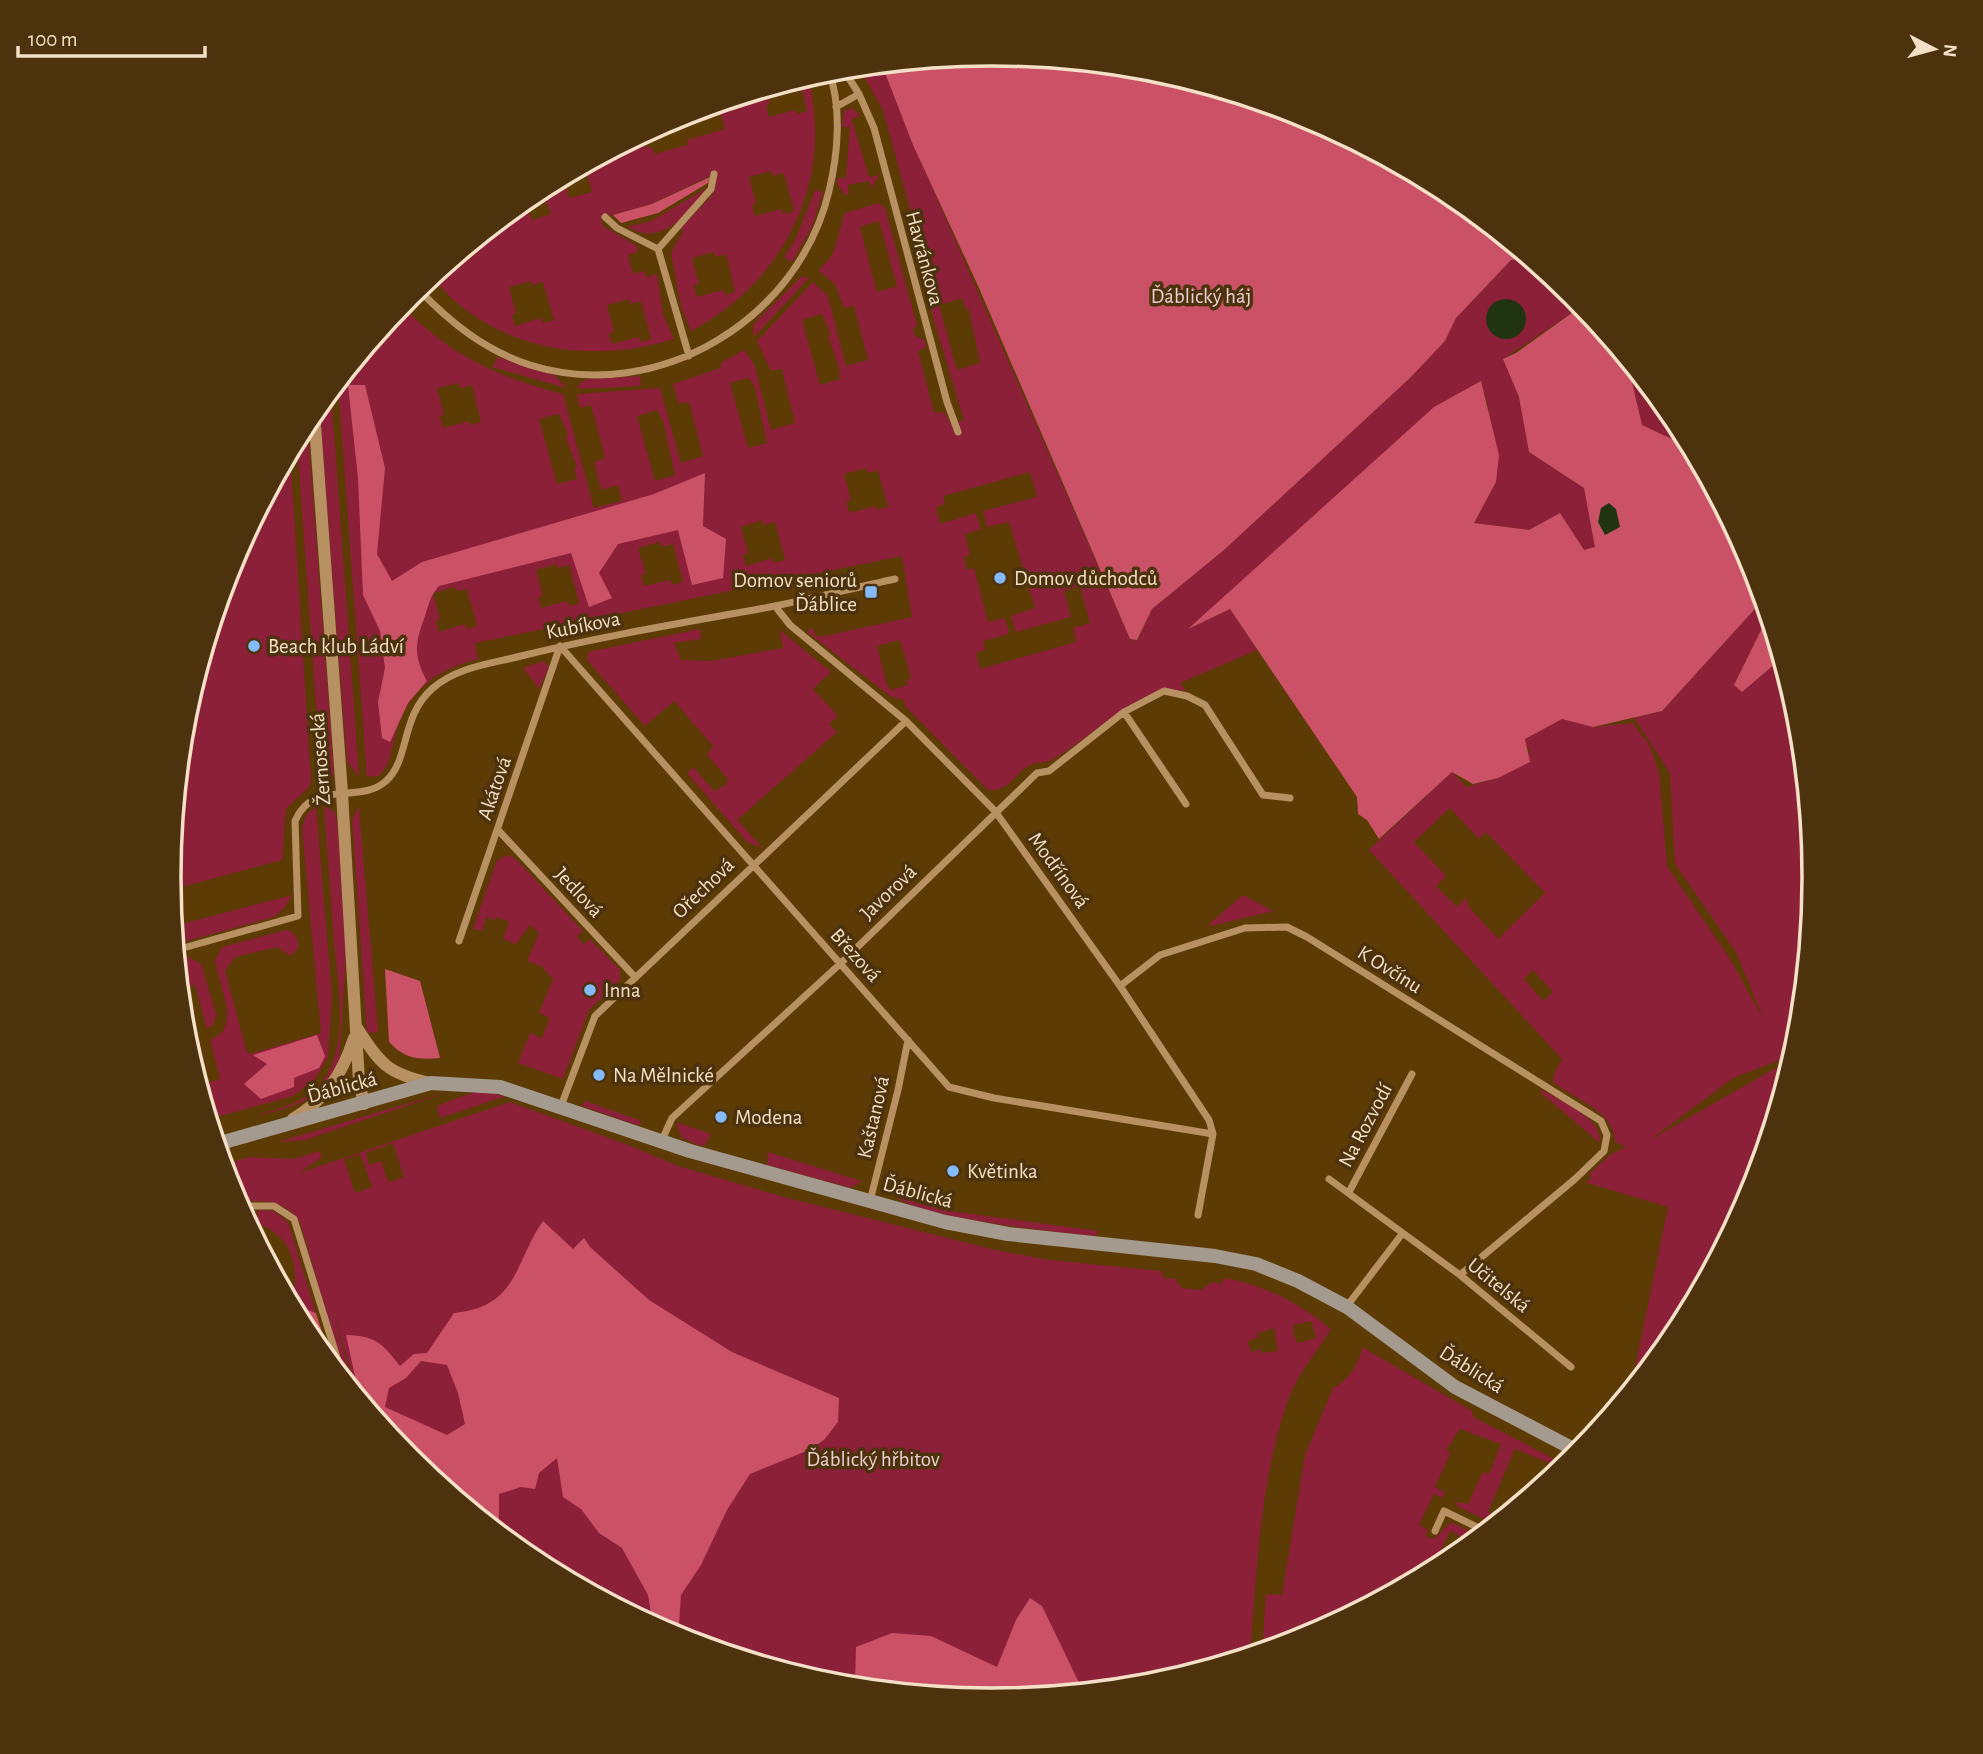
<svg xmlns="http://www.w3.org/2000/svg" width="1983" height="1754" viewBox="0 0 1983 1754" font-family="'Alegreya Sans',sans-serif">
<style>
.green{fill:#8c2039;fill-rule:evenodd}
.forest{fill:#cb5266;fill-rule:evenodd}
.water{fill:#213411}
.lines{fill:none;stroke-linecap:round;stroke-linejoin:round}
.minor{stroke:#b79161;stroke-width:7}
.tertiary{stroke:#b79161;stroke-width:12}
.secondary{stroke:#a49b8e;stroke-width:14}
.poi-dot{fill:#85bbfb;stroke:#4c330d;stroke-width:2.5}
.labels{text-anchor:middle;stroke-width:7;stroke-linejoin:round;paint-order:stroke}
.street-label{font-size:21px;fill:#f4e0c7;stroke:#4c330d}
.park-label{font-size:21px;fill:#efced1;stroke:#4c330d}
.poi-label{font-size:21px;fill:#f4e0c7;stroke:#4c330d;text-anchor:start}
.rim{fill:none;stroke:#f4e0c7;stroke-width:3.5}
</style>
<rect width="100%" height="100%" fill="#5c3b05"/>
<path class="green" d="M 882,65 L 913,144 L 1130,639 L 1135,644 L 1132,639 L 1138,640 L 1152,609 L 1224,550 L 1411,377 L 1445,341 L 1456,318 L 1511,260 L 1529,259 L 1574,296 L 1591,316 L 1576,310 L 1503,359 L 1519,397 L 1529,452 L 1584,488 L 1596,547 L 1584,551 L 1560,513 L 1529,530 L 1474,523 L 1496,482 L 1488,405 L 1481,381 L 1192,627 L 1230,609 L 1257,650 L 1180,683 L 1186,691 C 1130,689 1098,734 1053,759 C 1047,763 1039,762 1032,764 C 1014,772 1011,792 988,790 L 905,706 L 904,700 L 890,696 L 807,632 L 812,627 L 816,636 L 825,636 L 912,617 L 902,556 L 475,643 L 478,659 C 435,669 405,693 395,737 C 391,751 390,767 378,776 L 367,777 L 338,383 L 402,305 C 447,354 499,378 563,394 L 594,508 L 622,501 L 618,485 L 601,490 L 594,462 L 605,458 L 591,405 L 580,408 L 577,394 L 660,388 L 681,463 L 703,456 L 689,402 L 679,404 L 673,384 L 721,368 L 721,363 L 744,350 L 754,364 L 771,430 L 795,423 L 782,369 L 771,371 L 757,341 L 813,282 L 828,296 L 846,366 L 868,360 L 854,306 L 844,308 L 835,284 L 819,271 C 822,264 827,263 830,258 C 838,245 839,228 845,213 L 878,203 L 885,208 L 917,325 L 913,329 L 915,336 L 923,339 L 927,347 L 918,351 L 934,413 L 944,412 L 951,424 L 964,420 L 930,307 L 936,305 L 883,110 L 859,67 ZM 879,221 L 897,286 L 877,292 L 860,227 ZM 962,298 L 966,309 L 969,309 L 980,363 L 957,370 L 939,305 ZM 822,314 L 831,335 L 828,336 L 839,368 L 840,379 L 820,385 L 802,320 ZM 749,378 L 755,388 L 767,443 L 748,448 L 730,383 ZM 459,383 L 461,388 L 472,385 L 481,422 L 470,425 L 469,421 L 443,428 L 440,416 L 444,415 L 437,388 ZM 657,410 L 663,421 L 675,475 L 655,481 L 637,416 ZM 559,414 L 568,435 L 565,436 L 577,467 L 574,468 L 577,479 L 557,484 L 539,419 ZM 866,468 L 868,473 L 878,470 L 888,507 L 877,510 L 876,506 L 850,513 L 846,502 L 851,500 L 844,474 ZM 1030,472 L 1037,497 L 983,511 L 987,527 L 1009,522 L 1035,608 L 1011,616 L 1016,632 L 1071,617 L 1064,591 L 1080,587 L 1090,623 L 1073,628 L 1076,642 L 980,669 L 976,653 L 985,650 L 983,641 L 1009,634 L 1005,618 L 988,622 L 974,568 L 967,570 L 964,557 L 970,555 L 965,534 L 981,529 L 976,513 L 940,524 L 936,507 L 945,504 L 943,496 ZM 762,520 L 764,525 L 775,522 L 785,560 L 774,563 L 772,558 L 746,566 L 743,555 L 748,553 L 741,527 ZM 660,542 L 662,547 L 673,544 L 683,582 L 672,585 L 670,580 L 644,586 L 641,575 L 646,574 L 638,548 ZM 557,564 L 558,568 L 569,565 L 579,603 L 569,606 L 567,601 L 541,608 L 538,597 L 543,596 L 536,570 ZM 455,587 L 457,591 L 467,589 L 477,626 L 466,629 L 465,624 L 439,632 L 436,621 L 440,619 L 433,593 ZM 900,640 L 911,678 L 907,680 L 908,685 L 891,690 L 887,685 L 877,646 Z
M 808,77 C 835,181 784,282 691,331 L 681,306 L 671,253 L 683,231 L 681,228 L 713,194 L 716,173 L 651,204 L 601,218 L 603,226 L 637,246 L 638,252 L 628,255 L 633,274 L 644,271 L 646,277 L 657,274 L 663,314 L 674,339 C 589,366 491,350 432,277 L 455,258 L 467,256 L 465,250 L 524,201 L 532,220 L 551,214 L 541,189 L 563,177 L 569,198 L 592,192 L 585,166 L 642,135 L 646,148 L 652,147 L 655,154 L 688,145 L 687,140 L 725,129 L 718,106 L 685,114 L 766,90 L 770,104 L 766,106 L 769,117 L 795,110 L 797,114 L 807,111 L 802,90 L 805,89 L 799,80 ZM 771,171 L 773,176 L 784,173 L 794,211 L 783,214 L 781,209 L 755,216 L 752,205 L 756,204 L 749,177 ZM 713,252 L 715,257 L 726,254 L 735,292 L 725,295 L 723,290 L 697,297 L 694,285 L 699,284 L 692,258 ZM 531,281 L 532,285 L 543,282 L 554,320 L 543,323 L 541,318 L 515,326 L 512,315 L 516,313 L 509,287 ZM 629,299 L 630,304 L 641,301 L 651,339 L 640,342 L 639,337 L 612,344 L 609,333 L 614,332 L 607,305 Z
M 852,108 L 860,115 L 852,120 L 869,177 L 879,175 L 872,188 L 869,181 L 848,185 L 849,194 L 845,195 L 837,184 L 838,178 L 846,178 L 850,127 L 842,127 L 844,111 Z
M 707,188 C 687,215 662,247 627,227 L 651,221 Z
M 815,190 L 823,192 L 812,227 L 792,262 L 784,257 L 796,238 Z
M 801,277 L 810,277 L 754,337 L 753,326 L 757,320 Z
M 498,357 L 556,376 L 566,388 L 492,367 Z
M 1627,361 L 1676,420 L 1691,448 L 1642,425 Z
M 640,376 L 641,386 L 578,389 L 579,384 L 587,379 Z
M 331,391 L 359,776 L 347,762 L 319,405 Z
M 307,420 L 334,772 L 331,781 L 322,788 L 297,440 Z
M 290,452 L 311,781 L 309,787 L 286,809 L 282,860 L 170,890 L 169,877 L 185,716 L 232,562 Z
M 1763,600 L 1768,616 L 1734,685 L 1742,692 L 1781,659 L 1799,717 L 1814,877 L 1798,1038 L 1793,1055 L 1733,1078 L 1650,1140 L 1788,1061 L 1788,1073 L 1751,1192 L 1675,1334 L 1631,1388 L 1668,1207 L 1585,1182 L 1591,1179 L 1590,1173 L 1610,1155 L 1626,1147 L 1615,1142 C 1614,1110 1575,1100 1553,1082 L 1554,1074 L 1562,1059 L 1369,850 L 1452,772 L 1466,787 L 1498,778 L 1530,752 L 1524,739 L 1562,719 L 1593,727 L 1633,723 L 1650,746 L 1659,773 L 1667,866 L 1730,959 L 1763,1018 L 1736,952 L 1675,864 L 1670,773 L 1634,718 L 1662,711 ZM 1450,808 L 1479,839 L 1486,832 L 1545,893 L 1498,939 L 1469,907 L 1466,898 L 1457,907 L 1436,886 L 1446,876 L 1414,842 ZM 1533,970 L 1553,992 L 1543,1001 L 1524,979 Z
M 700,629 L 701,639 L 674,643 L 681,660 L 711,661 L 783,648 L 780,630 L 831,672 L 813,689 L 838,716 L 829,724 L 837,732 L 737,820 L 762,847 L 748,843 L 687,773 L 693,767 L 714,791 L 726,785 L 728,779 L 707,755 L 713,746 L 674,701 L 645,726 L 587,660 L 588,652 Z
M 544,661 L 549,667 L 539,689 L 523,668 Z
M 324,806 L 335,812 L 337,819 L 346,956 L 339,1062 C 324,1101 289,1109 252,1116 C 279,1109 304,1104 322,1082 C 352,1045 336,973 333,930 C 330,888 327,847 324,806 Z
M 359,806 L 378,1032 L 367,1033 L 352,820 Z
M 316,807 L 332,995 L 328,1057 L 315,1079 L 293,1096 L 209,1119 L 199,1085 L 220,1079 L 210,1040 C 244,1028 217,984 215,960 L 222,947 L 286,930 C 297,933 299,939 298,949 L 290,956 L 277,947 L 235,957 L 225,971 L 247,1052 L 250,1054 L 321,1033 L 302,828 L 306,815 Z
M 508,855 L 516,859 L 583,931 L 577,937 L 584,944 L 590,939 L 620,970 L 620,981 L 589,1010 L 563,1079 L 518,1063 L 530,1033 L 542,1038 L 550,1018 L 539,1013 L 553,979 L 541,966 L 527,961 L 539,933 L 530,925 L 516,944 L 503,939 L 509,922 L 496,917 L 495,920 L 487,917 L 482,931 L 473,929 L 497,860 Z
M 292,895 L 285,907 L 274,917 L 175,944 L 174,926 Z
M 1243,895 L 1273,911 L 1211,926 L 1209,924 Z
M 187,956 L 201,964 L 216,1013 L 214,1024 L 207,1029 L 195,985 L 180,988 L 177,958 Z
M 1541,1089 C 1559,1101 1603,1117 1600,1143 L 1541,1093 Z
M 450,1091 L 305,1140 L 278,1142 Z
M 478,1091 L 506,1096 L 440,1118 L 437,1107 L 439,1105 Z
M 585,1101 L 639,1120 L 642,1124 L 636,1125 L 582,1106 Z
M 510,1102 L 628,1145 L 678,1166 L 787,1198 L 995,1250 L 1050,1260 L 1161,1271 L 1165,1279 L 1174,1278 L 1182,1288 L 1201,1290 L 1212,1282 L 1221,1284 L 1225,1278 C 1266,1286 1299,1303 1331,1329 C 1318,1351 1301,1369 1291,1393 C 1260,1472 1257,1571 1250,1654 L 1152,1684 L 991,1700 L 831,1684 L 676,1637 L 534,1561 L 409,1458 L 359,1397 L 332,1309 L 355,1392 L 347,1382 L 300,1222 C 283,1199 264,1200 237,1202 L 223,1164 L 251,1157 L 294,1159 L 319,1151 L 322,1157 L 299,1173 ZM 393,1143 L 404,1177 L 388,1182 L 381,1161 L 369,1165 L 366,1153 ZM 360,1154 L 372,1187 L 355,1193 L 344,1159 ZM 1311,1321 L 1316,1338 L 1298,1343 L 1293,1333 L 1294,1325 ZM 1274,1328 L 1278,1351 L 1261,1353 L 1262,1349 L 1251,1352 L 1248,1341 L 1259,1337 L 1256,1334 Z
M 676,1122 L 711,1134 L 705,1145 L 700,1146 L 681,1137 Z
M 768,1152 L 861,1181 L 851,1188 L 767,1165 Z
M 897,1197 L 942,1210 L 1098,1231 L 1096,1236 C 1062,1233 915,1217 897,1197 Z
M 258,1210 L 274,1211 L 288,1222 L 316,1313 L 291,1304 C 301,1269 293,1236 257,1223 Z
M 1362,1347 L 1472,1411 L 1473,1417 L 1566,1465 L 1562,1468 L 1515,1449 L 1488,1512 L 1500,1518 L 1494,1524 L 1457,1506 L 1456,1502 L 1468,1504 L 1483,1472 L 1489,1474 L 1501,1444 L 1460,1429 L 1446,1450 L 1451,1452 L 1435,1487 L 1445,1492 L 1443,1498 L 1434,1494 L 1419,1525 L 1428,1530 L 1425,1536 L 1434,1539 L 1451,1522 L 1479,1536 L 1469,1541 L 1450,1531 L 1433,1567 L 1435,1568 L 1306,1637 L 1262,1651 L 1266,1594 L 1282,1595 L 1305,1455 L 1333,1388 C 1348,1381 1360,1363 1362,1347 Z"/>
<path class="forest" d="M 991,54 L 1152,70 L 1307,117 L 1449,193 L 1529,259 L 1511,260 L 1456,318 L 1445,341 L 1411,377 L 1224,550 L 1152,609 L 1137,640 L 1130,639 L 979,288 L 913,145 L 882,65 Z
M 710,177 L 708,183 L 658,213 L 621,223 L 613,215 L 652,204 Z
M 1576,310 L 1591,316 L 1627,361 L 1642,425 L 1691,448 L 1752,563 L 1763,600 L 1662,711 L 1593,727 L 1562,719 L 1525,739 L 1530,762 L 1498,778 L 1473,784 L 1452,772 L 1379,839 L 1367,820 L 1358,814 L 1357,797 L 1230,609 L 1188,629 L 1434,407 L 1481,381 L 1499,455 L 1496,482 L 1474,523 L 1529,530 L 1560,513 L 1584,550 L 1595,547 L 1584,488 L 1529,452 L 1519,397 L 1503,359 L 1516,353 Z
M 348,385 L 365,385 L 385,468 L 377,554 L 392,581 L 422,562 L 654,494 L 705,473 L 703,526 L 726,539 L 723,578 L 692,585 L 678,530 L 618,544 L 599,573 L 612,598 L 589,607 L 571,553 L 439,586 C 430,596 429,604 425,616 C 415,643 413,655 427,681 L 408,703 L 390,742 L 382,738 L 378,702 L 385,668 L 380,631 L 363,595 L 358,478 Z
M 1768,616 L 1781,659 L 1742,692 L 1734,685 Z
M 385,969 L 420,981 L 440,1058 C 418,1060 405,1059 389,1042 Z
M 317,1035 L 325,1056 L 319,1068 L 294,1078 L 294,1087 L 261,1099 L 244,1084 L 267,1064 L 253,1055 Z
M 543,1221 L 573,1249 L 584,1238 L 590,1247 L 649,1300 L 732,1352 L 839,1398 L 838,1422 L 824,1440 L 809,1450 L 750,1474 L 727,1510 L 701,1565 L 681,1595 L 678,1638 L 653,1625 L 648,1595 L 622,1548 L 599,1533 L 581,1509 L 563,1497 L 557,1458 L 539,1473 L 535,1489 L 521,1487 L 499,1494 L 499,1532 L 409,1458 L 360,1399 L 346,1335 C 376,1336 382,1343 400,1366 L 414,1354 L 427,1353 L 454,1313 C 518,1307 514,1263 543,1221 ZM 421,1361 L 447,1365 L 458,1393 L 465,1424 L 447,1435 L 385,1407 L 389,1388 L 406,1378 Z
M 291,1304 L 316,1313 L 332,1364 L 307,1334 Z
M 1030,1598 L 1042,1606 L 1083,1691 C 1049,1694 979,1711 953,1688 L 935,1694 L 855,1686 L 856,1647 L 892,1633 L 931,1636 L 997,1667 L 1016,1620 Z"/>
<path class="water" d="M1486 319a20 20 0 1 1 40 0a20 20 0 1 1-40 0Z
M 1609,503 L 1616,509 L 1620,527 L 1605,535 L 1598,522 L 1601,508 Z"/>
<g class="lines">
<path class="minor" d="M 843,69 L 859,94
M 836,107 L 859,94 L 874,128 L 947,402 L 958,432
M 605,217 L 617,228 L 658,249 L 689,356
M 658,249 L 711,189 L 714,174
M 418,289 C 451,323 484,350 530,365 C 658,405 799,319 829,191 C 838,154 842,108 829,71
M 775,606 L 790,625 L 906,721 L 995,811 L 1120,986 L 1209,1120 L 1213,1134 L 1198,1215
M 560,646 L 949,1087 L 994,1098 L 1213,1134
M 1124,712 L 1186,804
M 498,830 L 635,977
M 459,941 L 560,646
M 176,950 L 298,916 L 295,821 C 313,778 360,805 386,781 C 410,760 400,716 433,688 C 457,667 490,664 521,656 C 603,636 687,622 770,607 C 812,599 853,588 895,579
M 1120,986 L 1160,955 L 1245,928 L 1287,927 L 1307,937 L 1601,1121 L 1607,1135 L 1604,1151 L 1575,1179 L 1460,1275
M 561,1106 L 595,1016 L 906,721
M 661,1142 L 672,1118 L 841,963 L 1037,773 L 1049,771 L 1124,712 L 1164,691 L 1187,696 L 1205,705 L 1263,795 L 1290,798
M 1329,1179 L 1460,1275 L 1571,1367
M 1349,1192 L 1412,1074
M 870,1201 L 898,1090 L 908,1040
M 239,1206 L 274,1206 L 294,1219 L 343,1377
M 1347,1306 L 1402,1234
M 1435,1531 L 1444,1511 L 1485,1531"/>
<path class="tertiary" d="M 314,412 L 342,793 L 359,1081 L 364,1104
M 357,1028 C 381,1064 386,1073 430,1083
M 293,1119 C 326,1099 342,1075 354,1038"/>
<path class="secondary" d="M 217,1144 L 431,1083 L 500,1087 L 690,1151 L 945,1222 L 1008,1234 L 1215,1256 L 1256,1264 L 1298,1281 L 1347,1307 L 1455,1387 L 1579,1452"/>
</g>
<g class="poi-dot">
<circle cx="1000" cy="578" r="7"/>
<rect x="864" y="585" width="14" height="14" rx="3.5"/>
<circle cx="254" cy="646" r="7"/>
<circle cx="590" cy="990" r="7"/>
<circle cx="599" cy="1075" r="7"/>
<circle cx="721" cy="1117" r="7"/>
<circle cx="953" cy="1171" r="7"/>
</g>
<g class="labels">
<g class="street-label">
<text transform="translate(925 258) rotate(75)" y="7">Havránkova</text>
<text transform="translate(583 625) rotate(-11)" y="7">Kubíkova</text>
<text transform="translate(320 759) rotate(-94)" y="7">Žernosecká</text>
<text transform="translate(494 788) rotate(-71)" y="7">Akátová</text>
<text transform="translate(1059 870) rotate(54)" y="7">Modřínová</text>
<text transform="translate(703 888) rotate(-44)" y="7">Ořechová</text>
<text transform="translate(579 892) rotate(47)" y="7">Jedlová</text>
<text transform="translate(888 892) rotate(-44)" y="7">Javorová</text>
<text transform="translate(856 955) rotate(48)" y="7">Březová</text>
<text transform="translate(1390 969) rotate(32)" y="7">K Ovčínu</text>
<text transform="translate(342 1087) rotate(-15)" y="7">Ďáblická</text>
<text transform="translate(873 1117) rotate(-77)" y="7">Kaštanová</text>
<text transform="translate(1365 1125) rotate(-62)" y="7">Na Rozvodí</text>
<text transform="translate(918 1192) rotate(15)" y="7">Ďáblická</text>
<text transform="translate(1499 1285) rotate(39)" y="7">Učitelská</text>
<text transform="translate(1472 1369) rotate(32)" y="7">Ďáblická</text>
</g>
<g class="park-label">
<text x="1201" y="303">Ďáblický háj</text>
<text x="873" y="1466">Ďáblický hřbitov</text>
</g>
<g class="poi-label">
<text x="1014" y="585">Domov důchodců</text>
<text x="857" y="587" text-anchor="end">Domov seniorů<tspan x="857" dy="24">Ďáblice</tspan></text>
<text x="268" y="653">Beach klub Ládví</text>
<text x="604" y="997">Inna</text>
<text x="613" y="1082">Na Mělnické</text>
<text x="735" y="1124">Modena</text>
<text x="967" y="1178">Květinka</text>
</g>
</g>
<path d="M0 0H1983V1754H0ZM991 66H992A810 810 0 0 1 1802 876V878A810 810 0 0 1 992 1688H991A810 810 0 0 1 181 878V876A810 810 0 0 1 991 66Z" fill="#4c330d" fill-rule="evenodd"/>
<path class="rim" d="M991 66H992A810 810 0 0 1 1802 876V878A810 810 0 0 1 992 1688H991A810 810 0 0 1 181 878V876A810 810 0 0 1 991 66Z"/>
<g transform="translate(1934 49) rotate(96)" stroke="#4c330d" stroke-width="5" paint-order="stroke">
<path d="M0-5L12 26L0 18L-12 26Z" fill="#f4e0c7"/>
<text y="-10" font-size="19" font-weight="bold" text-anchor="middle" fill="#f4e0c7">N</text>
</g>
<path d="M18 46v10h187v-10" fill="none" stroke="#f4e0c7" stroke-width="3.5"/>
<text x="28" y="46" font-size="21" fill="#f4e0c7" stroke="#4c330d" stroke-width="5" paint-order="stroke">100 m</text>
</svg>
